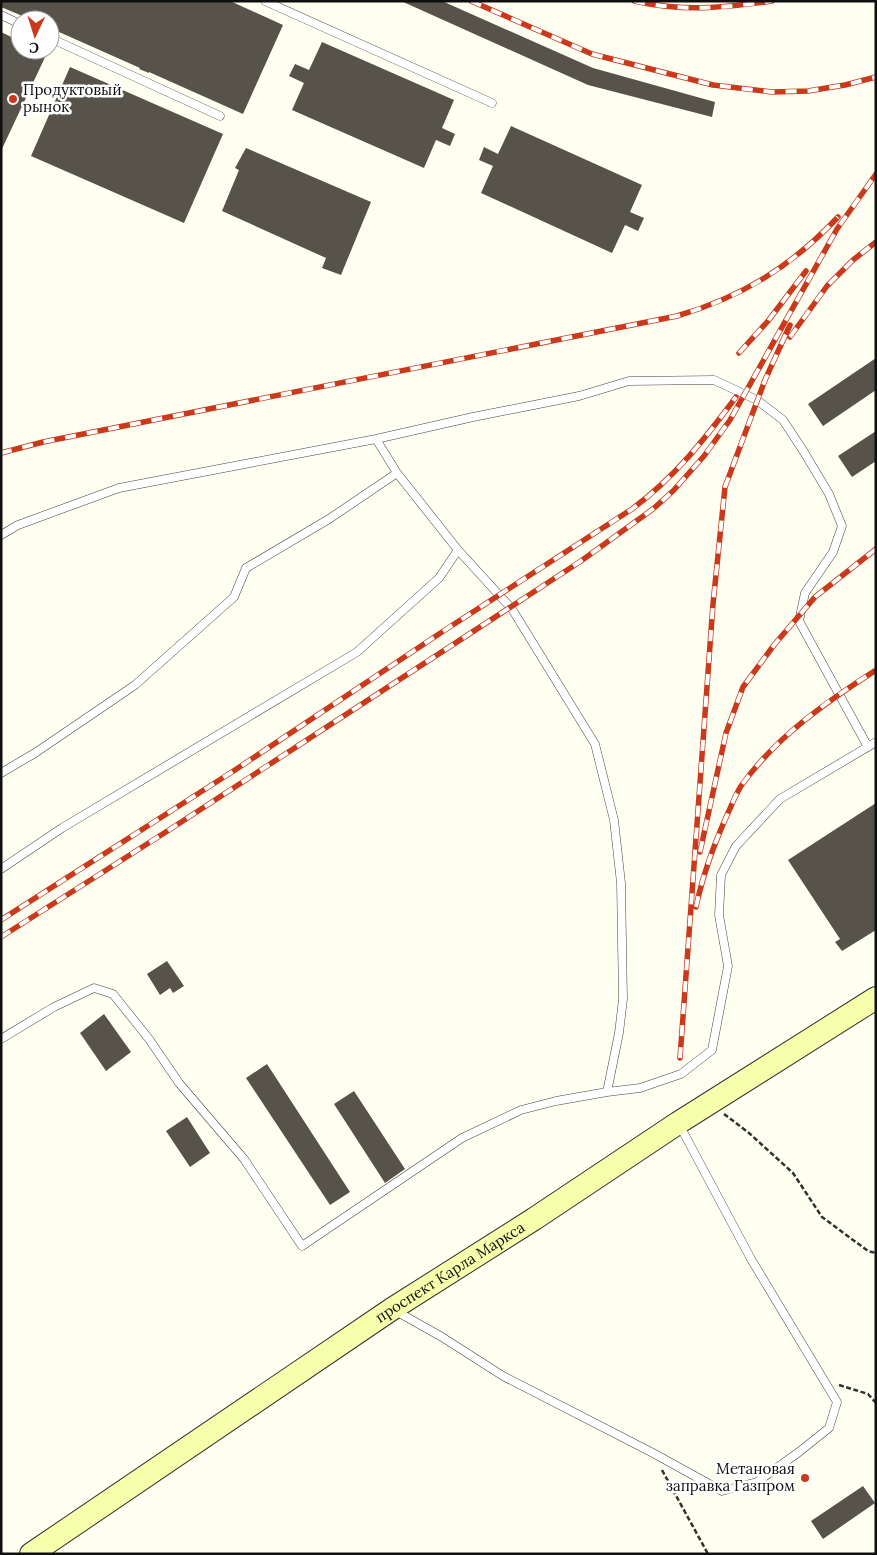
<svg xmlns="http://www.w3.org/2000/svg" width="877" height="1555" viewBox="0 0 877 1555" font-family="Lora,serif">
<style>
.building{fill:#58534a}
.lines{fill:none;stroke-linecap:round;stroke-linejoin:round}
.lane-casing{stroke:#424242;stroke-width:9}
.secondary-casing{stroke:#313131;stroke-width:24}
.path{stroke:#313131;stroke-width:2.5;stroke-dasharray:5 2.5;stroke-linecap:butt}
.lane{stroke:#fff;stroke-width:8}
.secondary{stroke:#f6ffac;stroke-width:22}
.rail-casing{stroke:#ca391c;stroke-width:5.5}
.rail{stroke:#fff;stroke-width:4;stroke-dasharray:11;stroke-linecap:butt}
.poi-dot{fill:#ca391c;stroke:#fff;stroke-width:2}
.labels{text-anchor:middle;stroke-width:5;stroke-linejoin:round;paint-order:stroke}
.poi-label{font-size:15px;fill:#0f0f0f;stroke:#fff;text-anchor:start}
.street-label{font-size:15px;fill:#0f0f0f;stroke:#fff}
</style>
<rect width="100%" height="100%" fill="#fffff1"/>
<path class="building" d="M 1,1 L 230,1 L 283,25 L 243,114 L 149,72 L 149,73 L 139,69 L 140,68 L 50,28 L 50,20 L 32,20 L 1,7 Z
M 401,1 L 442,1 L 593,68 L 715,102 L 712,117 L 588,85 Z
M 1,32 L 20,41 L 20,50 L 39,50 L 47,53 L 1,151 Z
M 322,42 L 454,100 L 442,128 L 455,134 L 450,146 L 436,140 L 424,168 L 292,110 L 304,83 L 289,76 L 295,64 L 309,70 Z
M 70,67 L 223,134 L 184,223 L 31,156 Z
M 511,126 L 642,185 L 630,212 L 644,218 L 638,231 L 625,225 L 612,253 L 481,193 L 493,166 L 479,160 L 484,147 L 498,154 Z
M 246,148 L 371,202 L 341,275 L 322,268 L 326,258 L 222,211 L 239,170 L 235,168 Z
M 876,358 L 876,390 L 823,426 L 808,404 Z
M 876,431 L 876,461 L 852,477 L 838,456 Z
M 876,803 L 876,930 L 842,951 L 835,942 L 840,939 L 788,860 Z
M 167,961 L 184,986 L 173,993 L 170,988 L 160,995 L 147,974 Z
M 104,1014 L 131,1052 L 106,1071 L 80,1033 Z
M 267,1064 L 350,1192 L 330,1205 L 246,1078 Z
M 354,1091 L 405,1169 L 385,1183 L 334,1104 Z
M 187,1117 L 210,1153 L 190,1167 L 166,1131 Z
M 863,1486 L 875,1503 L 823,1539 L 811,1521 Z"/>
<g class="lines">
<defs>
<path id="lane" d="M 265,1 L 492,103
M 1,15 L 20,24
M 50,38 L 220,116
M 376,439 L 397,473 L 458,550 L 512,609 L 595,744 L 614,820 L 621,883 L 623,999 L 619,1033 L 607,1092
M 1,535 L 18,525 L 119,488 L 376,439 L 473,417 L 579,396 L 629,381 L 714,380 L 757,400 L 783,420 L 804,452 L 829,494 L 842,526 L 833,552 L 805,593 L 799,621 L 868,747
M 1,773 L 35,753 L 135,685 L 234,597 L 246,568 L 329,519 L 397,473
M 1,869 L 62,828 L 357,652 L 439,578 L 458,550
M 1,1039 L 54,1007 L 94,988 L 113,994 L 149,1039 L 179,1083 L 244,1159 L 302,1246 L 462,1138 L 521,1110 L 556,1101 L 607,1092 L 640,1088 L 681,1074 L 712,1050 L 728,966 L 719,915 L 721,875 L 736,846 L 780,799 L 876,742
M 394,1310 L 442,1337 L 503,1376 L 653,1453 L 722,1491 L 757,1482 L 799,1452 L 829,1428 L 837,1402 L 751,1259 L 680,1126"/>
<g id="secondary">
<path id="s1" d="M 31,1554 L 392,1309 L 534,1219 L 678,1123 L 876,998"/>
</g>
</defs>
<use href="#lane" class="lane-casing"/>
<use href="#secondary" class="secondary-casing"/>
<path class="path" d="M 724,1114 L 749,1133 L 793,1173 L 822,1217 L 868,1251 L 876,1253
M 839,1385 L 868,1394 L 876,1403
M 662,1470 L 708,1554"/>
<use href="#lane" class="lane"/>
<use href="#secondary" class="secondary"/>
<defs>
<path id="rail" d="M 471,1 L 592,54 L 713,85 L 772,92 L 808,91 L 845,85 L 876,77
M 634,1 C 684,12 722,8 772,1
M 790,337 L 827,286 L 853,260 L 876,242
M 739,353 L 768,321 L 806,271
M 1,453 L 43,442 L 677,316 C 742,297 792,266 838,217
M 700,852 L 726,733 L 743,687 L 774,645 L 815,597 L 876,549
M 696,907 C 703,874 714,844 728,813 C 732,804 736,794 741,786 C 776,737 826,702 876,670
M 1,920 L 235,770 L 445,630 L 632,509 C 675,477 704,440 736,397
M 1,937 L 169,830 L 581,561 L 653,509 L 673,491 L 704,456 L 730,420 L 837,229 L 876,174
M 680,1058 L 713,604 L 725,487 L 765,380 L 790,325"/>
</defs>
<use href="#rail" class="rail-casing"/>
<use href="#rail" class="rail"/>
</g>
<g class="poi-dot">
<circle cx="13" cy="99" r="5"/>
<circle cx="805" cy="1478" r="5"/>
</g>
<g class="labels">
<g class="poi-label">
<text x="23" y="95">Продуктовый<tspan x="23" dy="17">рынок</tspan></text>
<text x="795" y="1474" text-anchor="end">Метановая<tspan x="795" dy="17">заправка Газпром</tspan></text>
</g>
<g class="street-label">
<text dy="5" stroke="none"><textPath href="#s1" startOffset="505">проспект Карла Маркса</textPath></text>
</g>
</g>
<rect width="877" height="1555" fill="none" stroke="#0f0f0f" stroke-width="5"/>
<g transform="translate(35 35) rotate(184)"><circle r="24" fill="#ffffff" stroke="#9f9f9f"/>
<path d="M0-4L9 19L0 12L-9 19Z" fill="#ca391c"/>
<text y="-8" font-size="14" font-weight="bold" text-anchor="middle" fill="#0f0f0f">С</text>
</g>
</svg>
